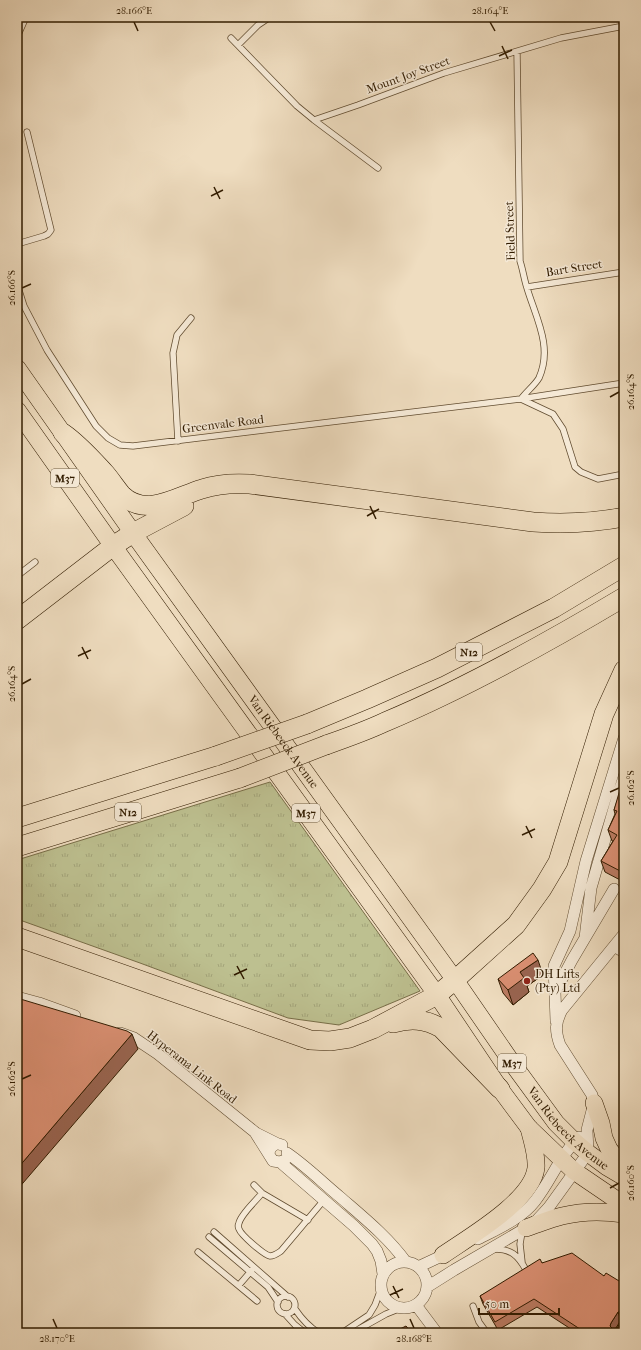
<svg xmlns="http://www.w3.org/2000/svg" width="641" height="1350" viewBox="0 0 641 1350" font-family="'IM FELL French Canon',serif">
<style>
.grass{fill:url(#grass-tufts);stroke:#786e48}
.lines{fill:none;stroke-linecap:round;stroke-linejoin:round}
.lane-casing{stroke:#614c30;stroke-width:7}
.street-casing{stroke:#614c30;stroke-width:12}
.primary-casing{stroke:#321c00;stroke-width:18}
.highway-casing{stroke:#321c00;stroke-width:20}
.lane{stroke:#f5e9d6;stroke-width:5.5}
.street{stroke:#f5e9d6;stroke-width:11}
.primary{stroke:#efddc0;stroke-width:17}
.highway{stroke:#efddc0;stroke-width:19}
.highway-bridge-casing{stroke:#321c00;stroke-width:20;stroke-linecap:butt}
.highway-bridge{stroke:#efddc0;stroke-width:19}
.wall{fill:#bb7b62;stroke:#321c00;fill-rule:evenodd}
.shaded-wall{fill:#996450;stroke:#321c00}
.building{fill:#da8f72;stroke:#321c00}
.ticks{fill:none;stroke:#321c00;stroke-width:1.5}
.poi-dot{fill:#8f2418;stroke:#f5e9d6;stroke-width:1.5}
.labels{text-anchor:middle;stroke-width:3;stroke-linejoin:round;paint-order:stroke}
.shield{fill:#f5e9d6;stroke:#6c5a40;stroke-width:1}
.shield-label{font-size:11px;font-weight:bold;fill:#321c00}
.street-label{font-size:12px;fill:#321c00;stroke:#f5e9d6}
.poi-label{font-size:12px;fill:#321c00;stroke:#f5e9d6;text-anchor:start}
.neatline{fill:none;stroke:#321c00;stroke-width:1.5}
.ticks-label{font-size:10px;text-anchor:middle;fill:#321c00}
</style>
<defs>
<pattern id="grass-tufts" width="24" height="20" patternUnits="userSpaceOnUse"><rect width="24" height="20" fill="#bdc090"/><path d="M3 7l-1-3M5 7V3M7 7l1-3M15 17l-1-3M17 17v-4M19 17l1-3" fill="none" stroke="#a3a47a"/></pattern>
</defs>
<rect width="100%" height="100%" fill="#efddc0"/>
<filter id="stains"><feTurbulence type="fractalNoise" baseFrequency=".005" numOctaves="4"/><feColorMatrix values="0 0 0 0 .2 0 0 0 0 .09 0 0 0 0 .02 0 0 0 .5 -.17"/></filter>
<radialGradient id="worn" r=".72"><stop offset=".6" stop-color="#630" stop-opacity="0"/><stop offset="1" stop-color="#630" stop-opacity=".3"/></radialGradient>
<path class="grass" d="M 270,782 L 420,991 L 339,1025 L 288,1018 L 140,963 L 17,919 L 17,860 Z"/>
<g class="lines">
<defs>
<path id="lane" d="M 17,37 L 26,17
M 231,38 L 297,106 L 314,120 L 358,105 L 444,73 L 561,38 L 624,26
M 238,45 L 258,25 L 270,17
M 517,52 L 520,261 C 523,270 524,279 527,288 C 536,318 553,347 539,378 C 535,385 526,392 521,399
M 314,120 L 378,168
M 17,244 L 44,236 L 48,234 L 51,230 L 27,132
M 17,284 L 24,306 L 47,350 L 96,426 L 108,438 L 120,445 L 133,446 L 520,399 L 624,383
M 527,287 L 624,272
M 521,399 L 553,414 L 563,429 L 575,467 L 581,472 L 598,479 L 624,474
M 178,441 L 173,353 L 177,335 L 191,318
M 17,576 L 35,562
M 254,1185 L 262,1193 L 308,1220
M 262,1193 C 256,1201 241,1214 239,1223 C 238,1225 238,1227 239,1229 C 241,1235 264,1255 270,1256 C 274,1256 278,1253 281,1251 L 324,1200
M 214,1232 L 288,1297
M 209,1237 L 268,1287 L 278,1302
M 494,1249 C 511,1249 518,1255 526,1270
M 198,1252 L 257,1301
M 522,1262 L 520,1244 L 522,1232
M 239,1285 L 252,1270
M277 1305a9 9 0 1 1 18 0a9 9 0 1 1-18 0Z
M 473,1306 L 479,1322 L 487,1333
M 295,1309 C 301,1318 309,1327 319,1333
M 285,1314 L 295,1325 L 305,1333
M 342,1333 L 369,1315 L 375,1305 L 381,1289
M 352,1333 L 386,1314 L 401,1308"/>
<path id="street" d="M 585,938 L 591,888 L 619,791 L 624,777
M 614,946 L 624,952
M 555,992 L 554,966 L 570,931 L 586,861 L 624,738
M 17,997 L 39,1003 L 75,1016
M 556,1021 L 555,992 L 572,960 L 614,889
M 120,1033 L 134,1038 L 158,1054 L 256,1133 L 278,1144
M 256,1134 L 273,1161 L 280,1162 L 285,1160
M 269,1153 C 270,1146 276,1142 282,1145
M 287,1153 C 306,1166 322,1182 340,1197 C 363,1217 388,1237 406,1262
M 280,1162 L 354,1226 L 372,1244 L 377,1251 L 381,1261 L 383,1274
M 478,1239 C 497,1229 521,1219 535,1201 C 551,1181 560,1155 579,1137
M381 1285a23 23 0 1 1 46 0a23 23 0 1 1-46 0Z
M 418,1267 L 448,1253
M 427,1287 L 454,1270 L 526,1228 L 537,1220 L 549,1207 L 588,1153 L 587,1130 L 594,1103 L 592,1095 L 560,1045 C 555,1031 555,1023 562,1010 L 624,934
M 416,1305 L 437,1333"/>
<g id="primary">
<path id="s1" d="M 17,368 L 133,533 L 455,980 L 515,1067 L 556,1123 L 574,1141 L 588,1153 L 607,1167 L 624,1177"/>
<path d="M 17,410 L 113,546 L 437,995 L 500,1089 L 529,1128 L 574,1171 L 624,1205"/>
<path d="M 594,1103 L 601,1123 L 604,1138 L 609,1149 L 615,1157 L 624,1165"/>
<path d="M 526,1228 C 538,1224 550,1219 562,1216 C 582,1211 604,1211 624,1214"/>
<path d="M 443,1255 C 469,1237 532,1201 536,1168 C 537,1154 532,1141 529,1128"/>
</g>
<path id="highway" d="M 63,433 C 79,444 92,459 105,473 C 111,480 116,488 122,495 C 146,518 176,497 202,489 C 217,484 234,483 250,484 L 533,522 C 564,524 594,523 624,517
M 17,620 L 113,546 L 133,533 L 184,506
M 307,724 L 367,699 L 437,668 L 554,608 L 624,566
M 326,745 C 346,738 366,731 385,722 C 468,687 547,643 624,597
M 17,818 L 216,756
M 17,847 L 240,778
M 17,937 L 310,1040 L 330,1041 L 350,1038 L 373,1029 L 437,995 L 455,980 L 516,925 L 542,889 L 558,862 L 604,714 L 624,670
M 393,1023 C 411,1018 425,1019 441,1028 L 500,1089"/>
</defs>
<use href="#lane" class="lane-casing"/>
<use href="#street" class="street-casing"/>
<use href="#primary" class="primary-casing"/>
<use href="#highway" class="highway-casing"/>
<use href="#lane" class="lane"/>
<use href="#street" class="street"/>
<use href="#primary" class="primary"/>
<use href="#highway" class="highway"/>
<defs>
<path id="highway-bridge" d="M 216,756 L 307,724
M 240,778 L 326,745"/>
</defs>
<use href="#highway-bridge" class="highway-bridge-casing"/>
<use href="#highway-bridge" class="highway-bridge"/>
</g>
<path class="wall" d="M 624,782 L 624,882 L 605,872 L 601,861 L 613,841 L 612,841 L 608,830 L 615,814 L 614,810 Z
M 543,975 L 527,986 L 529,992 L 513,1005 L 503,993 L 498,979 Z
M 542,1263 L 604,1276 L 624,1284 L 624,1333 L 577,1333 L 537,1307 L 498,1330 L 483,1304 L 480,1296 ZM 623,1319 L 617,1328 L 615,1329 L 621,1320 Z"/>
<path class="shaded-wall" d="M 538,960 L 543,975 L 527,986 L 529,992 L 513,1005 L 508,990 L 520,972 Z
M 132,1034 L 138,1049 L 17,1190 L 17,1169 Z
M 618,1312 L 621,1320 L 614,1331 L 610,1326 L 611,1323 Z"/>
<path class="building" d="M 624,782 L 624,873 L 601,861 L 617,835 L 608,830 L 617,811 L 614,810 L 619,793 Z
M 533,953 L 538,960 L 520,972 L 524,978 L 508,990 L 498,979 Z
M 17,998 L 127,1031 L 132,1034 L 17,1169 Z
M 572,1253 L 604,1276 L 606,1273 L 624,1284 L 624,1313 L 624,1312 L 621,1311 L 618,1312 L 611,1323 L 610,1326 L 613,1329 L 617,1328 L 624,1318 L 624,1333 L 586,1333 L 534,1299 L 495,1322 L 480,1296 L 540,1259 L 542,1263 Z
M 406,1326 L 412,1333 L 392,1333 Z"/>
<path class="ticks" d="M 134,22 L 138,31M 490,22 L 495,31M 502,46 L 508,59M 499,56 L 512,50M 214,187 L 220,199M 211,196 L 223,190M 22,288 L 31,284M 610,397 L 619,392M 370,506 L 376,519M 367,516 L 379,509M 82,647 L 88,659M 78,656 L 91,650M 22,684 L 31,679M 610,792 L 619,788M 526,826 L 532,838M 522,835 L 535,829M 237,966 L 244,979M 234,975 L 247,969M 22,1079 L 31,1075M 610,1188 L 619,1183M 393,1286 L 399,1298M 390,1295 L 403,1289M 53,1319 L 57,1328M 410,1319 L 414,1328"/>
<circle class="poi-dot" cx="527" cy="981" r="4"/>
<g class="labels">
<g class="shield">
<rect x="51" y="469" width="28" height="18" rx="3"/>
<rect x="456" y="643" width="26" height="18" rx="3"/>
<rect x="115" y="803" width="26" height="18" rx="3"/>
<rect x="292" y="804" width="28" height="18" rx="3"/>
<rect x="498" y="1054" width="28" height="18" rx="3"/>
</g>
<g class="shield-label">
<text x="65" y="482">M37</text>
<text x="469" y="656">N12</text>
<text x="128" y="816">N12</text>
<text x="306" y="817">M37</text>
<text x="512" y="1067">M37</text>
</g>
<g class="street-label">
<text transform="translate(408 75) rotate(-20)" y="4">Mount Joy Street</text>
<text transform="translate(510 231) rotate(-92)" y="4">Field Street</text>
<text transform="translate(574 268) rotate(-9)" y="4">Bart Street</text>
<text transform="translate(223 424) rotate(-7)" y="4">Greenvale Road</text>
<text dy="4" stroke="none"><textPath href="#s1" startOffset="459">Van Riebeeck Avenue</textPath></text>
<text transform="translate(192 1067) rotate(38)" y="4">Hyperama Link Road</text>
<text dy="4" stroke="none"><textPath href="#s1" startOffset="940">Van Riebeeck Avenue</textPath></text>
</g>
<g class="poi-label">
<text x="535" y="978">DH Lifts<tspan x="535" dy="14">(Pty) Ltd</tspan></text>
</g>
</g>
<rect width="641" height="1350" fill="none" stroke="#efddc0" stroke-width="44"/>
<path d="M479 1308v6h80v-6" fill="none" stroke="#321c00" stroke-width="2"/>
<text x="485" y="1308" font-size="12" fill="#321c00" stroke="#f5e9d6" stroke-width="3" paint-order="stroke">50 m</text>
<rect x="22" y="22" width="597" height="1306" class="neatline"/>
<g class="ticks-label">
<text x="134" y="14">28.166°E</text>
<text x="490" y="14">28.164°E</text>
<text transform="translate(11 288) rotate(-90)" y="4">26.166°S</text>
<text transform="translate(630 392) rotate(-90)" y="4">26.164°S</text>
<text transform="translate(11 684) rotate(-90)" y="4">26.164°S</text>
<text transform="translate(630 788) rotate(-90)" y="4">26.162°S</text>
<text transform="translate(11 1079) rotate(-90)" y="4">26.162°S</text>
<text transform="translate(630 1183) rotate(-90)" y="4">26.160°S</text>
<text x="57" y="1342">28.170°E</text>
<text x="414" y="1342">28.168°E</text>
</g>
<rect width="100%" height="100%" filter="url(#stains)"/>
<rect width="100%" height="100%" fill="url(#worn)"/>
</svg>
